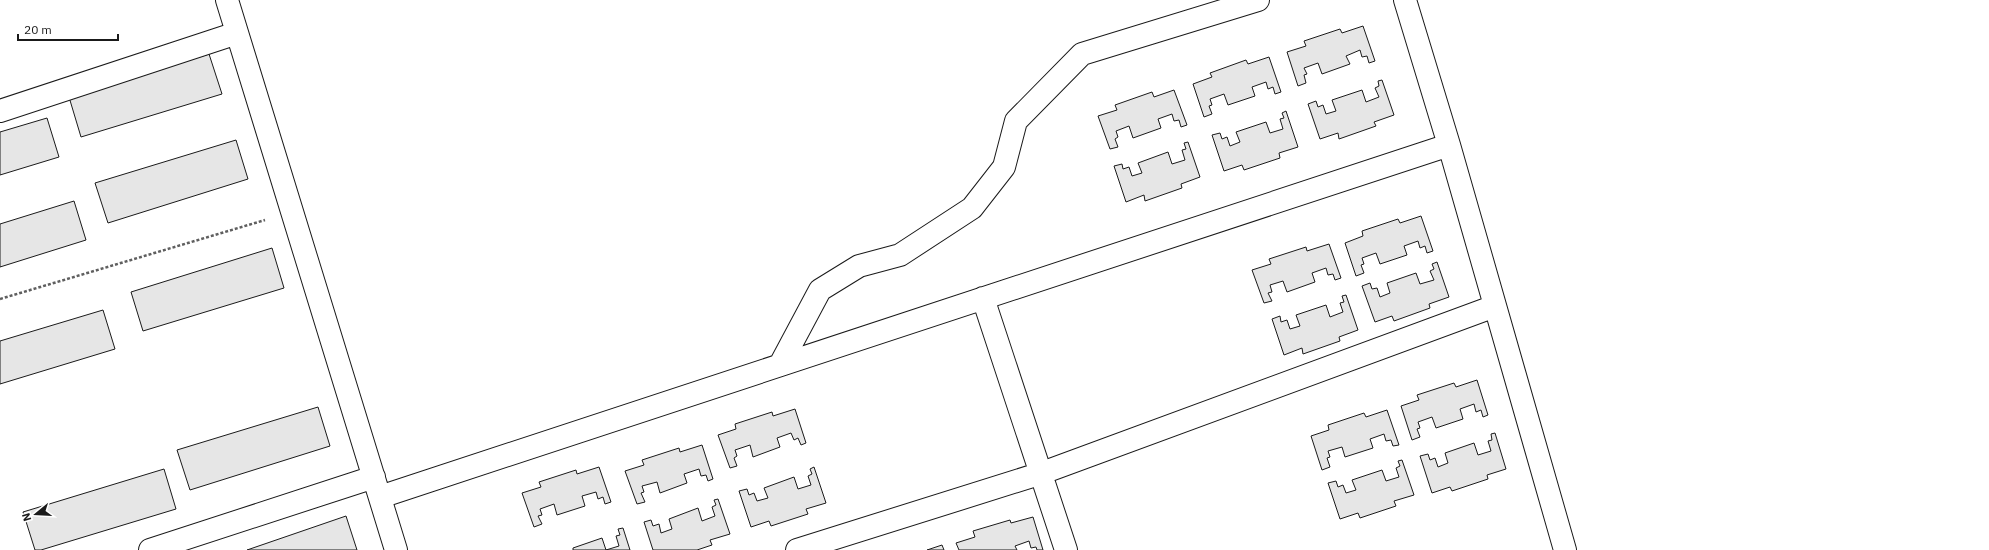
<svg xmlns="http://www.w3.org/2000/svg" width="1989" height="550" viewBox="0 0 1989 550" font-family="'IBM Plex Sans',sans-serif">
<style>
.building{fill:#e6e6e6;stroke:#1a1a1a}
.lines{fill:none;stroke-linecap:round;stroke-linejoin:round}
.street-casing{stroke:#1a1a1a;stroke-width:24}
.path{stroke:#5f5f5f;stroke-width:2.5;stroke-dasharray:3 2;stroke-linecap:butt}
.street{stroke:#fff;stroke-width:22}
</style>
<rect width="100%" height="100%" fill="#fff"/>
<path class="building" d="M 1363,26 L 1375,61 L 1369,63 L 1367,56 L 1362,57 L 1360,50 L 1346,56 L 1350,64 L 1322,74 L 1318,63 L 1304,68 L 1307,74 L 1304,75 L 1306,83 L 1298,86 L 1287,52 L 1306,46 L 1304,41 L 1340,29 L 1342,33 Z
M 209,54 L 222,94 L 81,137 L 69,97 Z
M 1269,57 L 1281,92 L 1275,94 L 1273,87 L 1268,89 L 1266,82 L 1252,87 L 1255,96 L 1228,105 L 1224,94 L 1210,99 L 1212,105 L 1209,106 L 1212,114 L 1204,117 L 1193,84 L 1212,77 L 1210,73 L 1246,60 L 1248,64 Z
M 1382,80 L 1394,115 L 1374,122 L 1376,126 L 1339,139 L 1338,133 L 1320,139 L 1308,104 L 1316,101 L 1318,107 L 1323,105 L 1326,114 L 1336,111 L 1332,100 L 1362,90 L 1366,102 L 1379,97 L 1375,88 L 1379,86 L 1378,81 Z
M 1174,90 L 1187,125 L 1181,127 L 1179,120 L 1174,121 L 1172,114 L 1158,119 L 1161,128 L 1133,138 L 1129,126 L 1116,131 L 1118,137 L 1115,139 L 1118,147 L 1110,149 L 1098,116 L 1117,110 L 1115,105 L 1152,92 L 1154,97 Z
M 1286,111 L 1298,147 L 1279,153 L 1280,158 L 1244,170 L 1242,165 L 1224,171 L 1212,135 L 1220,133 L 1222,139 L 1227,137 L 1230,146 L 1240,142 L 1236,132 L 1266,122 L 1270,133 L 1283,129 L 1280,119 L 1284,118 L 1282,113 Z
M 47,118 L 59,157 L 0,175 L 0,132 Z
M 236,140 L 248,179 L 108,223 L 95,183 Z
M 1188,142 L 1200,177 L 1181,184 L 1182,188 L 1145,201 L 1144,195 L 1126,202 L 1114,166 L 1122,164 L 1123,169 L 1129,167 L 1132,176 L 1142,173 L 1138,163 L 1168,152 L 1172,164 L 1185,160 L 1182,150 L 1186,149 L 1184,143 Z
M 74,201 L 86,240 L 0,267 L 0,224 Z
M 1421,216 L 1433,251 L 1427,253 L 1425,246 L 1420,248 L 1418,241 L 1404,246 L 1407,255 L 1380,264 L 1376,253 L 1362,258 L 1364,264 L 1361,265 L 1364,273 L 1356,276 L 1345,243 L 1363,236 L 1362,231 L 1398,219 L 1400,223 Z
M 1329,244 L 1341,278 L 1335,280 L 1333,274 L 1328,275 L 1326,268 L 1312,273 L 1315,282 L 1287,292 L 1283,281 L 1270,285 L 1272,292 L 1268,293 L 1272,301 L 1264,303 L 1252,270 L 1271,264 L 1269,259 L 1306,247 L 1307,251 Z
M 272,248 L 284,288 L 143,331 L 131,292 Z
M 1437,262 L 1449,297 L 1429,304 L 1430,308 L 1394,321 L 1392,316 L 1375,322 L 1362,286 L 1370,283 L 1372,289 L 1377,288 L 1380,297 L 1390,293 L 1387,283 L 1416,273 L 1420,284 L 1434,280 L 1430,271 L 1434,269 L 1432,264 Z
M 1346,295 L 1358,330 L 1339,337 L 1340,341 L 1303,354 L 1302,348 L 1284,355 L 1272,319 L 1280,316 L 1281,322 L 1287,320 L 1290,329 L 1300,326 L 1296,315 L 1326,305 L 1330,317 L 1343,312 L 1340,303 L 1344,302 L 1342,296 Z
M 103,310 L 115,349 L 0,384 L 0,341 Z
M 1477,380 L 1488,415 L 1483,417 L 1481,410 L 1476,412 L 1474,404 L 1460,409 L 1463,419 L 1436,428 L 1432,417 L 1418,422 L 1420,428 L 1417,429 L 1420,437 L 1412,440 L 1401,406 L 1419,400 L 1417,395 L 1454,383 L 1456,387 Z
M 318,407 L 330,446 L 190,490 L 177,450 Z
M 795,409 L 806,443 L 801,445 L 798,438 L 794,440 L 791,433 L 777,438 L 780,447 L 753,457 L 750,445 L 735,450 L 737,456 L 734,458 L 737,466 L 730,468 L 718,435 L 736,429 L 735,424 L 772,412 L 773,416 Z
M 1387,410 L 1399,445 L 1393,446 L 1391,440 L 1386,441 L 1384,434 L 1370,439 L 1373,448 L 1345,457 L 1342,447 L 1328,451 L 1330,457 L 1327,458 L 1330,467 L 1322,470 L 1311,436 L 1329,430 L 1328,425 L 1364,413 L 1366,417 Z
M 1495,433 L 1506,469 L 1487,475 L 1488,479 L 1452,491 L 1450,487 L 1432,493 L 1420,456 L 1428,454 L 1430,460 L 1435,458 L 1438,467 L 1448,463 L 1445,453 L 1474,443 L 1478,455 L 1491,451 L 1488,441 L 1492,440 L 1491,434 Z
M 702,445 L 713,479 L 708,481 L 706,475 L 701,476 L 699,469 L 684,474 L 687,483 L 660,493 L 657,482 L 642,486 L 644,492 L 641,493 L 645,502 L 637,504 L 625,471 L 644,465 L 642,460 L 679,448 L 680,452 Z
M 1402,460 L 1414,495 L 1394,501 L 1396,506 L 1360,518 L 1358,513 L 1340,519 L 1328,483 L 1336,481 L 1338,487 L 1343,485 L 1346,493 L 1356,490 L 1352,480 L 1382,470 L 1386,481 L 1399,477 L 1396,468 L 1400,466 L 1398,461 Z
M 599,467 L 611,502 L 605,504 L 603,497 L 598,499 L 596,492 L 582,496 L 585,506 L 557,515 L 554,504 L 540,509 L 542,515 L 538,516 L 542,524 L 534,527 L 522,493 L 541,487 L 539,482 L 576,470 L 577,474 Z
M 814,467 L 826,503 L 806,509 L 808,514 L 771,526 L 769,521 L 751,527 L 739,491 L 747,489 L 749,495 L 754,493 L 757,501 L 768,498 L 764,488 L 794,477 L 798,489 L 811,485 L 808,476 L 812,474 L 810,469 Z
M 164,469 L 176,509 L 41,550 L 35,550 L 23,512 Z
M 718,499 L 730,534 L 710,540 L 712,545 L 697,550 L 653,550 L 644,522 L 651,520 L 653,526 L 659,524 L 661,533 L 672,529 L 669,519 L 698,508 L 702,521 L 715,516 L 712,507 L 716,505 L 714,500 Z
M 346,516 L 357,550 L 247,550 Z
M 1033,517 L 1043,550 L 1037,550 L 1036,547 L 1031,548 L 1029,541 L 1015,546 L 1017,550 L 959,550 L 956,543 L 975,537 L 973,531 L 1010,520 L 1011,523 Z
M 623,528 L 630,550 L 606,550 L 619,546 L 616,536 L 620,535 L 618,529 Z
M 602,538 L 606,550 L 573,550 L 573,548 Z
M 942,545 L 944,550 L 927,550 Z"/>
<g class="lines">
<defs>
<path id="street" d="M 227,0 L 396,550
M 1405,0 L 1449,145 L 1565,550
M 0,111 L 237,33
M 983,298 L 1066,550
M 780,365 L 820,290 L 859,266 L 900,255 L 972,208 L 1004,167 L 1016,121 L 1082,54 L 1258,0
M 380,497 L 1449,145
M 150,550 L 374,477
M 797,550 L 1042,473 L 1495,306"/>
</defs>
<use href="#street" class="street-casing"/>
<path class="path" d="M 0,299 L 265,220"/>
<use href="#street" class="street"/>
</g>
<g transform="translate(36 514) rotate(252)" stroke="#ffffff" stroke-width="3" paint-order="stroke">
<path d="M0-3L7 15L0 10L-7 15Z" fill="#1a1a1a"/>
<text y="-6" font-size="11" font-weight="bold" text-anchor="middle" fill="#1a1a1a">N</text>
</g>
<path d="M18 34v6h100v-6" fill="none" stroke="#1a1a1a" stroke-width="2"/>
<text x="24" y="34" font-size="12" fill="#1a1a1a" stroke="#ffffff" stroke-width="3" paint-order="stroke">20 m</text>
</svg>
